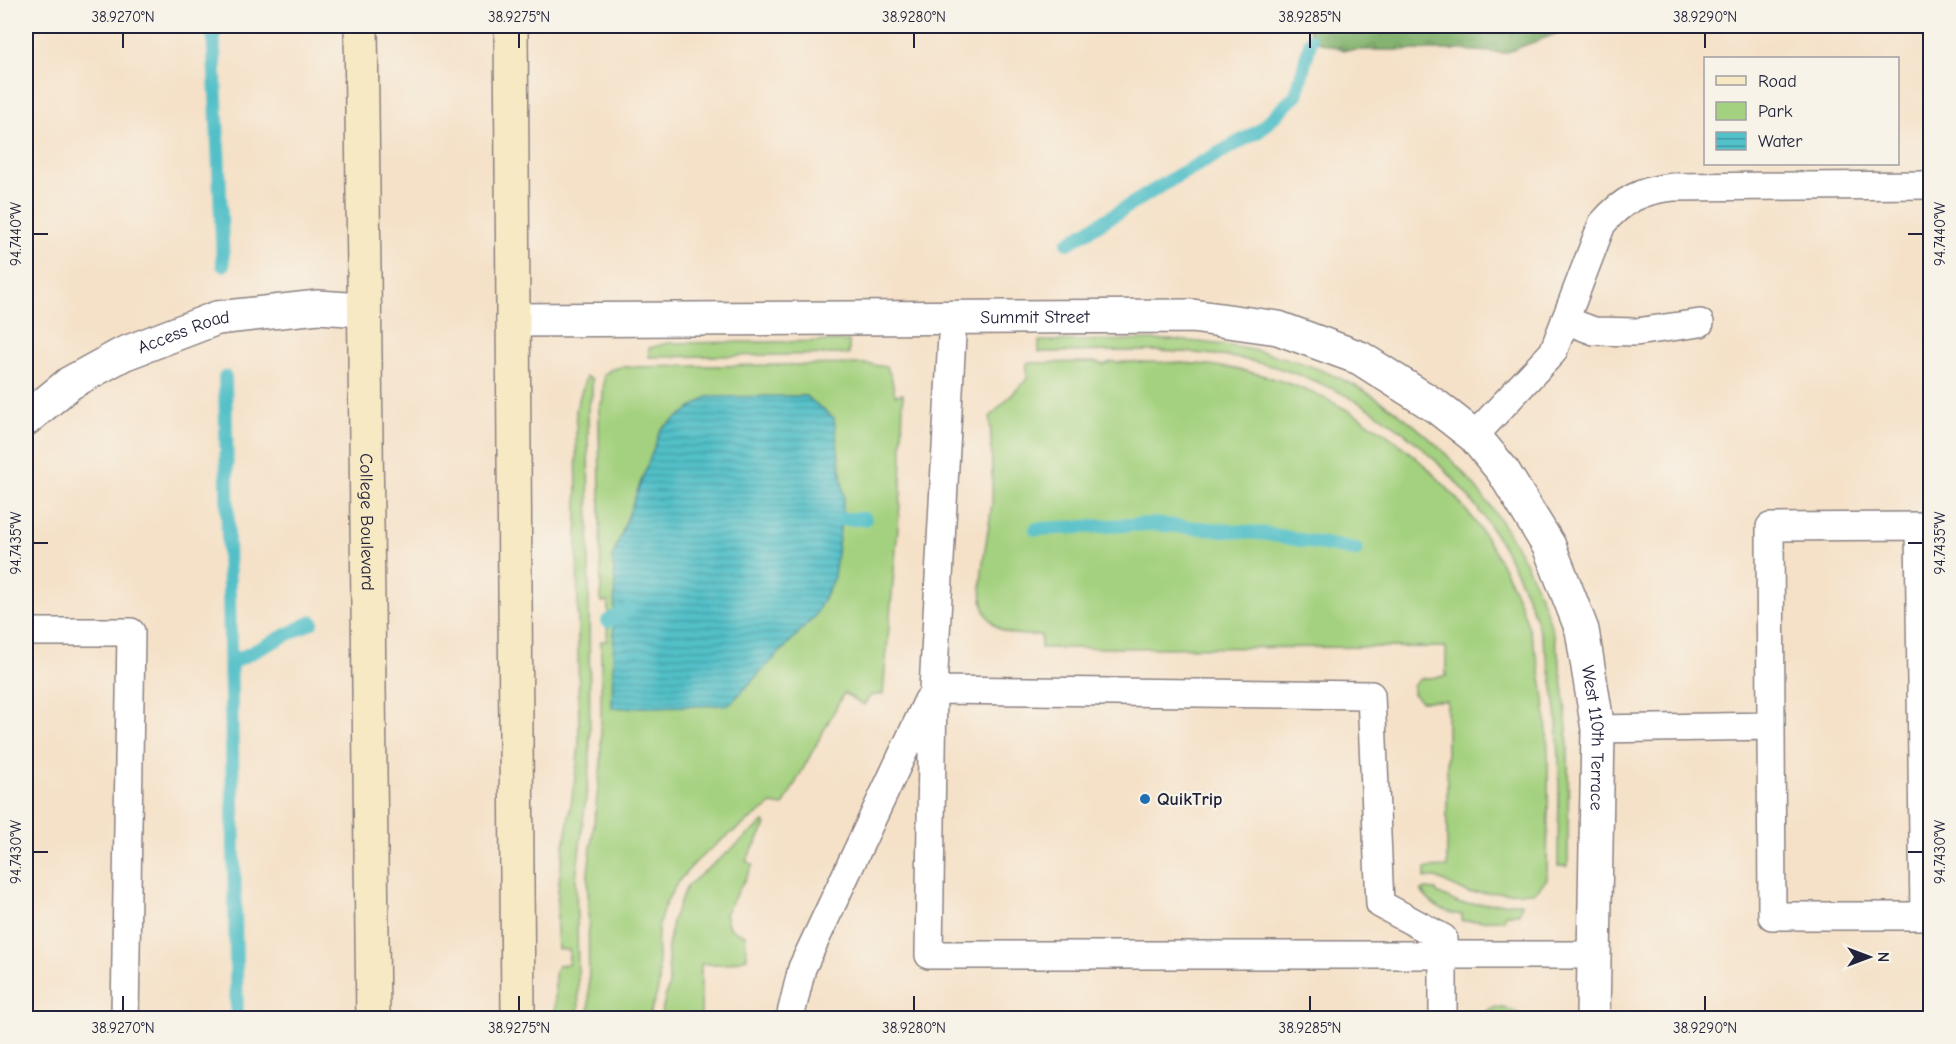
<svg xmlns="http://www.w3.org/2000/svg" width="1956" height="1044" viewBox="0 0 1956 1044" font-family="'Comic Neue',sans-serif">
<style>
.green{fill:#a4d17f;stroke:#637a5d;stroke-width:1.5}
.forest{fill:url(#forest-crowns);stroke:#526a54;stroke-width:1.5}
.water{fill:url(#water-rules);stroke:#3a7182;stroke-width:1.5}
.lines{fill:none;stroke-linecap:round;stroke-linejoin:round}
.stream{stroke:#52c0c8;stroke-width:14}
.service-casing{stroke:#8c8282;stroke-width:30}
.minor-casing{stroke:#8c8282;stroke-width:36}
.secondary-casing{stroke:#8c8282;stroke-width:36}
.service{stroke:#fff;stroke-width:27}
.minor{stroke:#fff;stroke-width:33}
.secondary{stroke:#f7e9c3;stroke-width:33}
.ticks{fill:none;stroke:#22223b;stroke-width:2}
.poi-dot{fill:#1f6fb2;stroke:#f7f3e8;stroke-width:2}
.labels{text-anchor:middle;stroke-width:4.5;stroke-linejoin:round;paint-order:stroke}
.street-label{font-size:18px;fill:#22223b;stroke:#f7f3e8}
.poi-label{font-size:18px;font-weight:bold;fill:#22223b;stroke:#f7f3e8;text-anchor:start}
.neatline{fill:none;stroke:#22223b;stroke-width:2}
.ticks-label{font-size:15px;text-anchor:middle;fill:#22223b}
</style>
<defs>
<pattern id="forest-crowns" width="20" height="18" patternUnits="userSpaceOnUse" patternTransform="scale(1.5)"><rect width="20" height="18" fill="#83b36e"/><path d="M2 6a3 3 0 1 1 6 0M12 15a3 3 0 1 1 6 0" fill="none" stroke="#6b915c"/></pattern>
<pattern id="water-rules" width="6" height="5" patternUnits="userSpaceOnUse" patternTransform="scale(1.5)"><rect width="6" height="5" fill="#52c0c8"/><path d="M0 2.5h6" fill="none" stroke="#449ca4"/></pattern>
</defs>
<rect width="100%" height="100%" fill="#f7f3e8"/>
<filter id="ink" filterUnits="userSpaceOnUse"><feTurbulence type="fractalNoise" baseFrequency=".0167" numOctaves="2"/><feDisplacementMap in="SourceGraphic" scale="12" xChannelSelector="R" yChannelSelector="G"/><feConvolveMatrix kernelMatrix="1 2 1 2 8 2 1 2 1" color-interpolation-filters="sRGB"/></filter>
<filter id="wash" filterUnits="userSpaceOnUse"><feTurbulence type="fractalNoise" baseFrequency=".008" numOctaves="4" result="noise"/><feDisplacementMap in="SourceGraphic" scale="24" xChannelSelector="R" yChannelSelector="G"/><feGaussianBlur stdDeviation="1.35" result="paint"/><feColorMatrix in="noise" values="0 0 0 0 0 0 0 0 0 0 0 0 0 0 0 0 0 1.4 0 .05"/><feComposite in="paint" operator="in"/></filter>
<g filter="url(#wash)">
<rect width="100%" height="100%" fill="#f5e1c8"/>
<path class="green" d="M 1172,340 C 1228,343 1284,353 1335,376 C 1440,422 1533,538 1557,649 C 1572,721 1568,794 1568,866 L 1558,866 C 1558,804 1563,738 1551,676 C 1518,508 1388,376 1215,355 C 1157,348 1097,352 1039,352 L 1039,341 Z
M 849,341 L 849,354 L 649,357 L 649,348 L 668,343 Z
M 1096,362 L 1104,365 L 1110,362 C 1159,362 1210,361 1258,374 C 1405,414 1518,532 1542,684 C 1552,748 1547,815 1547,879 L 1535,892 L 1468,893 L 1436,878 L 1425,878 L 1425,868 L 1447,867 L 1447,701 L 1421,701 L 1413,694 L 1413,686 L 1420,679 L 1446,676 L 1446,647 L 1041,648 L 1041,635 C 1020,635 1001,637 988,617 C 971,592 991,530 992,500 C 993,472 991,444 990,417 L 1027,379 L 1027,363 Z
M 867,364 L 886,367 L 891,376 L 895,395 L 903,394 L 901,493 L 883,694 L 870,696 L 864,705 L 844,693 L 783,806 L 772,804 C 727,838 665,870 658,932 C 656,949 660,966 659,983 C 658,995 652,1007 648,1018 L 589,1018 L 588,873 L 601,764 L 601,641 L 607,641 L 608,602 L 601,602 L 599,409 L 603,399 L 604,375 L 610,370 L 621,367 Z
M 586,377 L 592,379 L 592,395 L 588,408 L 590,764 L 576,879 L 579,1018 L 555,1018 L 555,973 L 558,965 L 569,964 L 569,950 L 558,949 C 551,878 574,813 579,743 L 576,409 Z
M 764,822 L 766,825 L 746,861 L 753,865 L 725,914 L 729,928 L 745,935 L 747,958 L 726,964 L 701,964 L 701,1018 L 660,1018 L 669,984 L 668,948 L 672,921 L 687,886 Z
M 1425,889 L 1436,890 L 1437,893 L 1460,904 L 1522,903 L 1519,914 L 1505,914 L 1504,920 L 1462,921 L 1462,915 C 1443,912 1433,907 1421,891 Z
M 1493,1007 L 1509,1009 L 1518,1013 L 1519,1018 L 1477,1018 Z"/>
<path class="forest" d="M 1309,26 L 1576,26 L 1505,53 L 1460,50 L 1345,50 L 1311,40 Z"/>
<path class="water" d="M 806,396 L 834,418 L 844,497 L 834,577 L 815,616 L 729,705 L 612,708 L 615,580 L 612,558 L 661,429 L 707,397 Z"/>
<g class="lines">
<path class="stream" d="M 213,26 L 223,265
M 1068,243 L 1179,175 L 1259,131 L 1296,95 L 1311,40
M 225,377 L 237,1018
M 842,519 L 865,519
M 1036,529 L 1152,524 L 1268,534 L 1356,550
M 608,621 L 628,610
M 235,661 L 312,622"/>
</g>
</g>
<g filter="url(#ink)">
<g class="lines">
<defs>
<path id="service" d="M 953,317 L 933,690 L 929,955 L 1594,955
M 1565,320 L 1594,331 L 1636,332 L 1700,323
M 1474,436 L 1553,352 L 1602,224 C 1622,200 1642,190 1673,187 L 1930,185
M 26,632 L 131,632 L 125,1018
M 933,690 L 1371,695 L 1380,904 L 1443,938 L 1443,1018
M 1598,729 L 1771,726 L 1772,916 L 1924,916 L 1919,526 L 1770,527 L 1771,726
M 790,1018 L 802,968 L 928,700"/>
<g id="minor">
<path id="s1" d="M 513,320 L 1192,316 L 1278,328 L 1360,358 L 1437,407 L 1474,436 L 1503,471 L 1549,546 L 1582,630 L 1598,729 L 1593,1018"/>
<path id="s2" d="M 26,419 L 70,383 L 123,354 L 217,318 L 318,307 L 363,310"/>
</g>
<g id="secondary">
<path id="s3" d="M 361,26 L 373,1018"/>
<path d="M 511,26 L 518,1018"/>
</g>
</defs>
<use href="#service" class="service-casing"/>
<use href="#minor" class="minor-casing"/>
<use href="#secondary" class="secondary-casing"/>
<use href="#service" class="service"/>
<use href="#minor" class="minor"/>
<use href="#secondary" class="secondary"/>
</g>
</g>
<path class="ticks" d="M 123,33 L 123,48M 519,33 L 519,48M 914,33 L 914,48M 1310,33 L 1310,48M 1705,33 L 1705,48M 33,234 L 48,234M 1908,234 L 1923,234M 33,543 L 48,543M 1908,543 L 1923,543M 33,852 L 48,852M 1908,852 L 1923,852M 123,996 L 123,1011M 519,996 L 519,1011M 914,996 L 914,1011M 1310,996 L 1310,1011M 1705,996 L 1705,1011"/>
<circle class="poi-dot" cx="1145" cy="799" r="6"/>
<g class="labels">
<g class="street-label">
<text dy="6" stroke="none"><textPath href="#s1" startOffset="522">Summit Street</textPath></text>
<text dy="6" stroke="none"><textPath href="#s2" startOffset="182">Access Road</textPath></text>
<text dy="6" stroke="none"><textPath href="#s3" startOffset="496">College Boulevard</textPath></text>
<text dy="6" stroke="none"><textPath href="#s1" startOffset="1324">West 110th Terrace</textPath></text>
</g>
<g class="poi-label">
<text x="1157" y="805">QuikTrip</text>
</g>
</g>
<rect width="1956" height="1044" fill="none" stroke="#f7f3e8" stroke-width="66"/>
<rect x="1704" y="57" width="195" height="108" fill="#f7f3e8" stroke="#a29fa3" stroke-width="1.5"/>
<rect x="1716" y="76" width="30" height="9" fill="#f7e9c3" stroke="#a29fa3" stroke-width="1.5"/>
<text x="1758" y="87" font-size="18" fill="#22223b">Road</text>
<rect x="1716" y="102" width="30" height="18" fill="#a4d17f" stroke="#a29fa3" stroke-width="1.5"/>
<text x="1758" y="117" font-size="18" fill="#22223b">Park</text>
<rect x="1716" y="132" width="30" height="18" fill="url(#water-rules)" stroke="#a29fa3" stroke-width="1.5"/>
<text x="1758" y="147" font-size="18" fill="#22223b">Water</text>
<g transform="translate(1869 957) rotate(90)" stroke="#f7f3e8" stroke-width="4.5" paint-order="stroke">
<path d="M0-4.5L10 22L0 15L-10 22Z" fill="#22223b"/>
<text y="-9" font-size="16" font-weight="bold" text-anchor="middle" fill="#22223b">N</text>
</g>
<rect x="33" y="33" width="1890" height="978" class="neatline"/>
<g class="ticks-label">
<text x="123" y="22">38.9270°N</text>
<text x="519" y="22">38.9275°N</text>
<text x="914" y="22">38.9280°N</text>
<text x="1310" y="22">38.9285°N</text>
<text x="1705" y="22">38.9290°N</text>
<text transform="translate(1940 234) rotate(-90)" y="5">94.7440°W</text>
<text transform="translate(16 234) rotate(-90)" y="5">94.7440°W</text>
<text transform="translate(1940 543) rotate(-90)" y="5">94.7435°W</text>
<text transform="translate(16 543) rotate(-90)" y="5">94.7435°W</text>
<text transform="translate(16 852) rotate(-90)" y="5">94.7430°W</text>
<text transform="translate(1940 852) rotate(-90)" y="5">94.7430°W</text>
<text x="123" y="1033">38.9270°N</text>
<text x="519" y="1033">38.9275°N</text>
<text x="914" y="1033">38.9280°N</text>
<text x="1310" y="1033">38.9285°N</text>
<text x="1705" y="1033">38.9290°N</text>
</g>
</svg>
